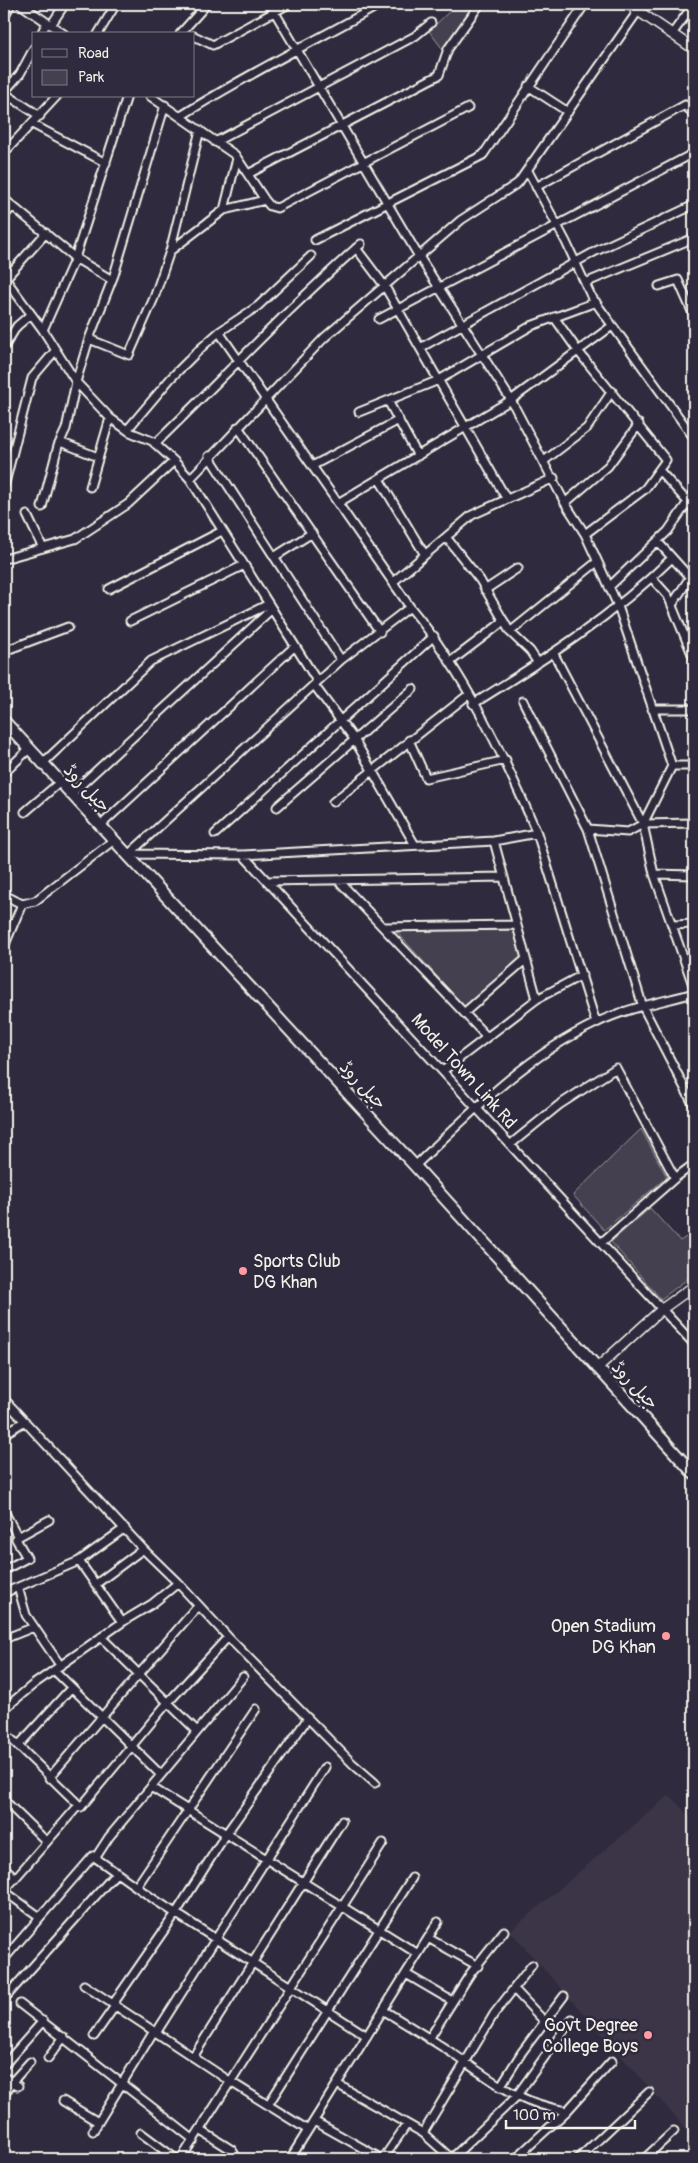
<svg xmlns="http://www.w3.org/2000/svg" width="698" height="2163" viewBox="0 0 698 2163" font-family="Pangolin,'Playpen Sans Arabic',sans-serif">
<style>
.built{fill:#3b3647}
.green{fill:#454050;stroke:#9c989c}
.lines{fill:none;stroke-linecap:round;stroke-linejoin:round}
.minor-casing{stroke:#f4f1e8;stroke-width:11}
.tertiary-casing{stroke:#f4f1e8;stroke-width:12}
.secondary-casing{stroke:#f4f1e8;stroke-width:14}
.minor{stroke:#2f2a3d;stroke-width:7}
.tertiary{stroke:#2f2a3d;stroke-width:9}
.secondary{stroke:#2f2a3d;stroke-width:10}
.poi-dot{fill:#ff9aa2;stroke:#2f2a3d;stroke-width:2}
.labels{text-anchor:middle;stroke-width:5;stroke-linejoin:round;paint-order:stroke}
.street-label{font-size:18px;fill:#f4f1e8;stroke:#2f2a3d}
.poi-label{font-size:18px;fill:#f4f1e8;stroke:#2f2a3d;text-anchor:end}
</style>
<rect width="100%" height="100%" fill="#2f2a3d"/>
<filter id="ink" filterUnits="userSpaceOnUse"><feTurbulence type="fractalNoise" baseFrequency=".02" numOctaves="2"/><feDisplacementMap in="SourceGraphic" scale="10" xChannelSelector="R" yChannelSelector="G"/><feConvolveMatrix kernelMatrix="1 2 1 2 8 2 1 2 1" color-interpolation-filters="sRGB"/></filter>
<g filter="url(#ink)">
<path class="built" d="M 669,1795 L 694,1821 L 694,2138 L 510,1931 Z"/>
<path class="green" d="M 457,4 L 463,4 L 472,10 L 444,51 L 429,31 Z
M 395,930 L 513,930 L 524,958 L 464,1006 Z
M 641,1129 L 667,1177 L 604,1230 L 573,1195 Z
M 650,1208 L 680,1241 L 694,1232 L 694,1274 L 661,1299 L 611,1242 Z"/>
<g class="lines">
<defs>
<path id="minor" d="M 20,4 L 64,34
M 270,4 L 418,255 L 511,400 L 565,503 L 585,534 L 618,606 L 672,766 L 643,824 L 628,832 L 588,829 L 643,1007 L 694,1106
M 4,17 L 11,4
M 51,25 L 65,4
M 41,34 L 47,22
M 98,34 L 116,4
M 180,34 L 207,4
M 672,34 L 694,4
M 194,36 L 213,45 L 289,4
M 528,86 L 568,112
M 4,92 L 20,74 L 34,48
M 4,93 L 40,116
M 150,96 L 235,155 L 265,200 L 270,206 L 277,208 L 468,108
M 181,116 C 245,75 315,41 381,4
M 32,124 L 106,163
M 215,142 L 415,36 L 431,23
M 4,153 L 57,96
M 528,171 L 566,242 L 591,296 L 694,438
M 248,174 L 439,75 L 448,49 L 480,4
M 536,187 L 685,105 L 694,115
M 4,199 L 75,258 L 112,280
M 224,210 L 237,158
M 4,216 L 13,206
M 315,240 L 483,155 L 585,4
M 356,248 L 384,285 L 506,498
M 170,251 L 224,210 L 265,200
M 4,277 L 43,330 L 76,382 L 110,418 L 130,432 L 152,441 L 174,461 L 190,479 L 272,609 L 70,795
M 5,279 L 46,233
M 585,283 L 694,238
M 659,286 L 678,280 L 694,316
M 554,317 L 578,351 L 666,460 L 645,489 L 585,534
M 379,319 L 694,153
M 43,330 L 75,258 L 127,96
M 219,332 L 410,607 C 464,672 504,756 537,833
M 89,339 L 129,355 L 154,298 L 170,251 L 200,130
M 4,347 L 17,326 L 30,315
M 420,348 L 596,251 L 694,205
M 388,401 L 418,456
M 359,412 L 439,380 L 531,326 L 596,302
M 238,427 L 380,632
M 127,430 L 171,378 L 202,347 L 219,332 L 258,306 L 311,256
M 60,442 L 98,457
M 155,444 C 224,377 289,307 361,244
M 209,456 L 341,660
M 544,461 L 587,428 L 612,391
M 312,466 L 399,420
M 659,470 L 694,509
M 190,479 L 324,338 L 461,220 L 518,183 L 638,11
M 379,479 L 425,555
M 4,487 L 32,378 L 55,351
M 90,487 L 110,418
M 338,503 L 511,400 L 612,326
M 565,503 L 608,466 L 639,424
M 42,507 L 58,446 L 66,429 L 76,382 L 89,339 L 114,275 L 165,105
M 27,515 L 43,548
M 446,537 L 480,580 L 510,632 L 530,651 L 538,663
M 658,542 L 694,582
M 274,557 L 312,533
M 4,559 L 75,539 L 128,504 L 174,461
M 652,578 L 668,596 L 694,659
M 393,582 L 472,515 L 554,478
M 609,587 L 668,531 L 694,493
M 109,589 L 222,531
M 485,590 L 518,568
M 672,605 L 694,571
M 272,609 L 317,681
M 130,621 L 244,565
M 510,632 L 597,562
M 4,651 L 68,627
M 554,654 L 643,824 L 654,874 L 694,988
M 450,662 L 504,621
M 314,685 L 354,739 L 415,845
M 523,701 L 588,829
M 473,704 C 544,660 613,616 672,558
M 652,709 L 694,709
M 409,740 L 426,778 L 506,760
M 42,764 L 151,661 L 269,604
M 672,766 L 694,766
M 4,773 L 29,749
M 333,802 L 468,695
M 277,807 L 413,689
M 25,812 L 59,783
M 643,824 L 694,823
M 100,826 L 295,646
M 215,834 L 434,636
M 494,841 L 537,999
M 129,854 L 243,855 L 494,841 L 537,833 L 596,1023
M 129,854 L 341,660 L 410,607
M 243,855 L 694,1344
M 654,874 L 694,875
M 338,880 L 486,1036
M 267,881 L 504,877
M 4,895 L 22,904 L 35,901 L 114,840
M 673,925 L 694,924
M 383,927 L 516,925
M 4,947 L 22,904
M 464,1013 L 526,959
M 444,1070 L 537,999 L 582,975
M 511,1144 L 559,1105 L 616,1068 L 675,1178
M 415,1166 C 470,1113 526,1056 596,1023 C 626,1008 662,1002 694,993
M 601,1243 L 675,1178 L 694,1164
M 4,1399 L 143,1549 L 178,1583 L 228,1637 L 353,1764 L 375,1783
M 4,1434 L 25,1421
M 4,1511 L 18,1537
M 79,1561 L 122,1622
M 4,1570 L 27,1558 L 16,1539 L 18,1537 L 49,1520
M 96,1584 L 143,1549
M 18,1587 L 26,1615 L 60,1665
M 4,1593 L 79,1561 L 125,1528
M 101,1637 L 197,1731
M 4,1639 L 34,1627
M 54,1670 L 161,1775
M 4,1709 L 34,1684 L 127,1619 L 152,1604 L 178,1583
M 4,1732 L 81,1807 L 164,1707 L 228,1637
M 18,1746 L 71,1688
M 49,1778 L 198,1606
M 151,1787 L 418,1954
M 4,1800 L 46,1841
M 96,1857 L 109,1837 L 243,1677
M 4,1867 L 15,1878
M 137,1886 L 256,1709
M 4,1891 L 78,1806
M 4,1891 L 40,1917
M 428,1938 L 478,1966
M 4,1959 L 93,1856 L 155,1900 L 367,2036
M 406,1974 L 452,2001
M 84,1985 L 231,2082 L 308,2130
M 514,1989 L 545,2022
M 4,1999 L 117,1872
M 20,2004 L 194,2140
M 113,2004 L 176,1913 L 226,1834 L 308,1718
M 383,2010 C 406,2024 429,2038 452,2053 C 492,2080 517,2103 567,2111
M 156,2033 L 325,1767
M 94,2036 L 115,2006
M 429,2039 L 470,1974 L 504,1931
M 193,2057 L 342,1821
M 48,2058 L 64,2037
M 4,2065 L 43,2021
M 4,2077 L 18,2086
M 337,2084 L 423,2133 L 452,2159
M 500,2087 L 522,2052 L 564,1996
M 5,2094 L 12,2082 L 30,2062
M 63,2101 L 98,2122
M 268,2105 L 412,1878
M 314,2121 L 382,2159
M 200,2130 L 232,2150 L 235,2155 L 233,2159
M 93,2131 L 154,2031
M 141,2133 L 176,2159
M 423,2133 L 494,2014 L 532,1965
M 181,2159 L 383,1843
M 290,2159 L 438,1922
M 383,2159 L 407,2124
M 451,2159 L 515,2098 L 572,2019
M 515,2159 L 567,2111 L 612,2061
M 578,2159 L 649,2092
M 644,2159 L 674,2131"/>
<path id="tertiary" d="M 628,4 L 694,49
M 597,1368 L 662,1309 L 694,1286"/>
<path id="secondary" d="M 4,721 L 415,1166 L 694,1474"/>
</defs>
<use href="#minor" class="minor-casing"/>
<use href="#tertiary" class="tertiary-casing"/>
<use href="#secondary" class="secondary-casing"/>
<use href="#minor" class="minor"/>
<use href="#tertiary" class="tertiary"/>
<use href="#secondary" class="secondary"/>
</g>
</g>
<g class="poi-dot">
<circle cx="243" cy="1271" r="5"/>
<circle cx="666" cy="1636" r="5"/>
<circle cx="648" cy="2035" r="5"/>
</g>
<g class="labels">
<g class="street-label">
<text transform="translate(87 788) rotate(47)" y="6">جیل روڈ</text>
<text transform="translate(464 1071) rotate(48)" y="6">Model Town Link Rd</text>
<text transform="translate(363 1085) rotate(47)" y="6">جیل روڈ</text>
<text transform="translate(635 1385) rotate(47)" y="6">جیل روڈ</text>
</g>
<g class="poi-label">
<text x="253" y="1267" text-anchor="start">Sports Club<tspan x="253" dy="21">DG Khan</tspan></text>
<text x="656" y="1632">Open Stadium<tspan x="656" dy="21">DG Khan</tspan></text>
<text x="638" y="2031">Govt Degree<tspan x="638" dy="21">College Boys</tspan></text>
</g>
</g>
<rect width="698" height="2163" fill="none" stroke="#2f2a3d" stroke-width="20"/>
<rect x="10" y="10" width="678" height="2143" fill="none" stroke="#f4f1e8" stroke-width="2" filter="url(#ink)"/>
<rect x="32" y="32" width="162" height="65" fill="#2f2a3d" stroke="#7e7a81"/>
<rect x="42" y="49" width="25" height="8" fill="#2f2a3d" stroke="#7e7a81"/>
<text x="78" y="58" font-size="15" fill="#f4f1e8">Road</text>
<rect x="42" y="70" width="25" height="15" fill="#454050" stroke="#7e7a81"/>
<text x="78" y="82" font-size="15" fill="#f4f1e8">Park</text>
<path d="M506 2120v8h129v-8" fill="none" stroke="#f4f1e8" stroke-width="2.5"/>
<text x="513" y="2120" font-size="15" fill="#f4f1e8" stroke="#2f2a3d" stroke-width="4" paint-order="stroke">100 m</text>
</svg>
